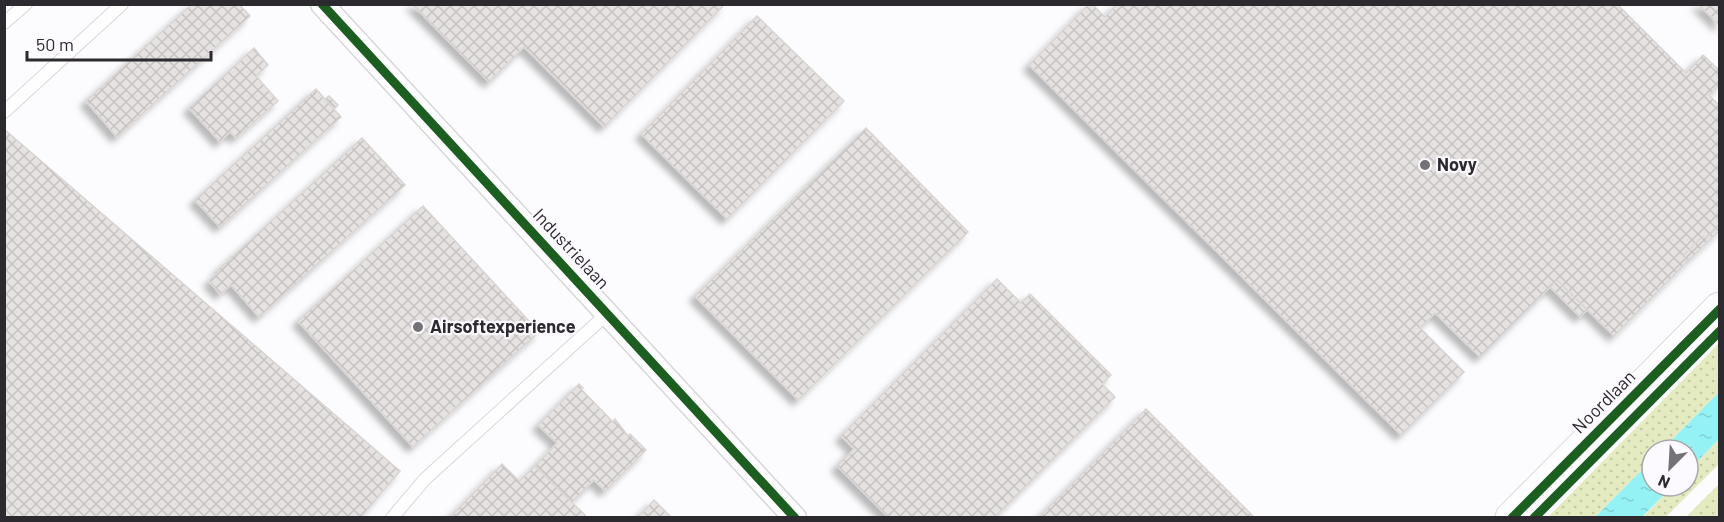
<svg xmlns="http://www.w3.org/2000/svg" width="1724" height="522" viewBox="0 0 1724 522" font-family="Barlow,sans-serif">
<style>
.grass{fill:url(#grass-dots)}
.water{fill:url(#water-ripples)}
.building{fill:url(#building-cross-hatch);stroke:#d8d5d3;stroke-width:1.5;filter:url(#shadow)}
.lines{fill:none;stroke-linecap:round;stroke-linejoin:round}
.lane-casing{stroke:#d9d6db;stroke-width:14}
.street-casing{stroke:#d9d6db;stroke-width:25}
.secondary-casing{stroke:#d9d6db;stroke-width:35}
.lane{stroke:#fffeff;stroke-width:12}
.street{stroke:#fffeff;stroke-width:22}
.secondary{stroke:#fffeff;stroke-width:33}
.cycleway-casing{stroke:#fcfafe;stroke-width:13}
.cycleway{stroke:#1b5e20;stroke-width:9}
.poi-dot{fill:#757277;stroke:#fcfafe;stroke-width:2}
.labels{text-anchor:middle;stroke-width:4.5;stroke-linejoin:round;paint-order:stroke}
.poi-label{font-size:18px;font-weight:bold;fill:#2c292f;stroke:#fcfafe;text-anchor:start}
.street-label{font-size:18px;fill:#2c292f;stroke:#fcfafe}
</style>
<defs>
<pattern id="grass-dots" width="8" height="8" patternUnits="userSpaceOnUse" patternTransform="scale(1.5)"><rect width="8" height="8" fill="#e4ebc0"/><path d="M2 2h.1M6 6h.1" fill="none" stroke="#c4caa5" stroke-width="1.8" stroke-linecap="round"/></pattern>
<pattern id="water-ripples" width="26" height="14" patternUnits="userSpaceOnUse" patternTransform="scale(1.5)"><rect width="26" height="14" fill="#94f2f4"/><path d="M2 4q2-2 4 0t4 0M15 11q2-2 4 0t4 0" fill="none" stroke="#80d0d2"/></pattern>
<pattern id="building-cross-hatch" width="8" height="8" patternUnits="userSpaceOnUse" patternTransform="scale(1.5)"><rect width="8" height="8" fill="#e5e2e1"/><path d="M0 0l8 8M0 8l8-8" fill="none" stroke="#c5c2c1"/></pattern>
<filter id="shadow"><feDropShadow dx="-5.5" dy="5.5" stdDeviation="3" flood-color="#0004"/></filter>
</defs>
<rect width="100%" height="100%" fill="#fcfbfd"/>
<path class="grass" d="M 1719,343 L 1719,392 L 1662,450 L 1652,450 L 1652,460 L 1595,517 L 1548,517 Z
M 1719,439 L 1719,464 L 1666,517 L 1642,518 L 1673,486 L 1688,486 L 1688,471 Z
M 1719,484 L 1719,517 L 1686,517 Z"/>
<path class="water" d="M 1719,392 L 1719,439 L 1688,471 L 1688,450 L 1662,450 Z
M 1652,460 L 1652,486 L 1673,486 L 1642,517 L 1595,517 Z"/>
<path class="building" d="M 192,4 L 239,4 L 250,16 L 117,137 L 86,101 Z
M 412,4 L 725,4 L 604,127 L 524,47 L 489,82 Z
M 1089,4 L 1092,4 L 1105,17 L 1117,4 L 1617,4 L 1686,73 L 1703,55 L 1720,71 L 1720,85 L 1709,95 L 1720,106 L 1720,225 L 1706,238 L 1702,237 L 1683,256 L 1687,260 L 1686,263 L 1614,336 L 1557,280 L 1480,357 L 1435,313 L 1420,328 L 1464,372 L 1401,435 L 1029,65 Z
M 1698,4 L 1720,4 L 1720,26 Z
M 757,16 L 844,101 L 727,219 L 641,134 Z
M 254,48 L 268,65 L 256,76 L 278,101 L 236,138 L 230,132 L 220,142 L 189,108 Z
M 316,89 L 341,117 L 220,227 L 195,200 Z
M 329,96 L 338,105 L 334,109 L 325,99 Z
M 866,128 L 968,232 L 798,400 L 695,296 Z
M 4,129 L 400,471 L 360,518 L 4,518 Z
M 362,138 L 405,185 L 259,317 L 231,285 L 220,294 L 209,281 L 219,272 L 218,270 Z
M 423,206 L 539,332 L 413,447 L 298,321 Z
M 1720,225 L 1720,230 L 1686,263 L 1687,260 L 1683,256 L 1702,237 L 1706,238 Z
M 997,279 L 1021,303 L 1030,294 L 1111,375 L 1102,384 L 1115,397 L 994,518 L 889,518 L 837,466 L 854,449 L 841,436 Z
M 1557,280 L 1587,310 L 1580,317 L 1550,287 Z
M 579,384 L 583,388 L 581,389 L 613,422 L 615,419 L 628,436 L 630,434 L 646,450 L 605,491 L 594,480 L 572,502 L 535,466 L 557,443 L 538,425 Z
M 1146,409 L 1255,518 L 1038,518 Z
M 502,464 L 519,481 L 535,466 L 585,515 L 583,518 L 449,518 Z
M 654,500 L 672,518 L 637,518 Z"/>
<g class="lines">
<defs>
<path id="lane" d="M 4,23 L 26,4
M 4,112 L 122,4
M 392,518 L 425,479 L 608,313"/>
<path id="street" d="M 322,4 L 795,518"/>
<path id="secondary" d="M 1512,518 L 1720,309"/>
</defs>
<use href="#lane" class="lane-casing"/>
<use href="#street" class="street-casing"/>
<use href="#secondary" class="secondary-casing"/>
<use href="#lane" class="lane"/>
<use href="#street" class="street"/>
<use href="#secondary" class="secondary"/>
<defs>
<path id="cycleway" d="M 322,4 L 795,518
M 1512,518 L 1720,309
M 1534,518 L 1720,331"/>
</defs>
<use href="#cycleway" class="cycleway-casing"/>
<use href="#cycleway" class="cycleway"/>
</g>
<g class="poi-dot">
<circle cx="1425" cy="165" r="6"/>
<circle cx="418" cy="327" r="6"/>
</g>
<g class="labels">
<g class="poi-label">
<text x="1437" y="171">Novy</text>
<text x="430" y="333">Airsoftexperience</text>
</g>
<g class="street-label">
<text transform="translate(571 249) rotate(47)" y="6">Industrielaan</text>
<text transform="translate(1604 402) rotate(-45)" y="6">Noordlaan</text>
</g>
</g>
<rect width="1724" height="522" fill="none" stroke="#2c292f" stroke-width="12"/>
<g transform="translate(1670 468) rotate(204)"><circle r="28" fill="#fcfafe" stroke="#a9a6ab" stroke-width="1.5"/>
<path d="M0-4.5L10 22L0 15L-10 22Z" fill="#757277"/>
<text y="-9" font-size="16" font-weight="bold" text-anchor="middle" fill="#2c292f">N</text>
</g>
<path d="M27 51v9h184v-9" fill="none" stroke="#2c292f" stroke-width="3"/>
<text x="36" y="51" font-size="18" fill="#2c292f" stroke="#fcfafe" stroke-width="4.5" paint-order="stroke">50 m</text>
</svg>
